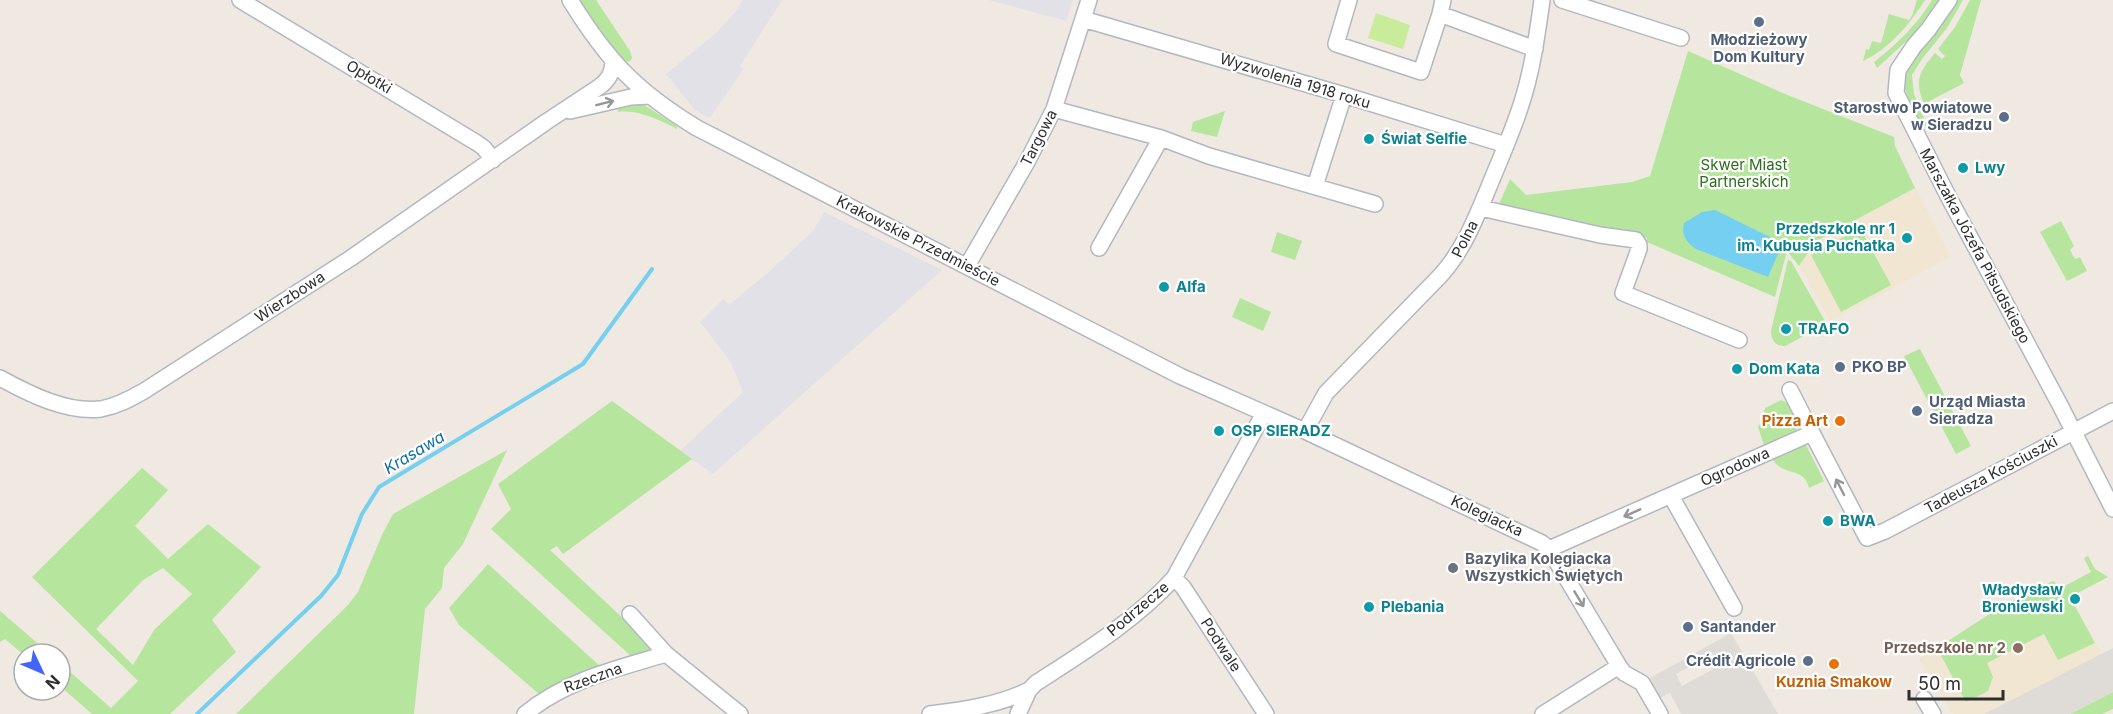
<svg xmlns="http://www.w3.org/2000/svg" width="2113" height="714" viewBox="0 0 2113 714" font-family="Inter,sans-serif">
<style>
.industrial{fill:#e3e1e8}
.education{fill:#f0e6d1}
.green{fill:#b6e59e;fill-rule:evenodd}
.pitch{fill:#c9ec9a}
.plaza{fill:#dfdcd8;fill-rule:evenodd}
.water{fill:#75cff0}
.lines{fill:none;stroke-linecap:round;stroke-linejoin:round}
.stream{stroke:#75cff0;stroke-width:4}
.minor-casing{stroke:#b4b7c1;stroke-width:18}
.minor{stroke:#fff;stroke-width:15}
.oneway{stroke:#969696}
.service-dot{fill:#5c6f8a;stroke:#fff;stroke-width:2}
.culture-dot{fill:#0f9aa8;stroke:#fff;stroke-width:2}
.food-dot{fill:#e8710a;stroke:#fff;stroke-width:2}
.worship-dot{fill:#6b7280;stroke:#fff;stroke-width:2}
.education-dot{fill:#8d6e63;stroke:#fff;stroke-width:2}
.labels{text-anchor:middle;stroke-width:4.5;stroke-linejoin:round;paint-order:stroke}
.service-label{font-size:15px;font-weight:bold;fill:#4e5e75;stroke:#fff;text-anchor:start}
.street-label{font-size:15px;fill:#2e2e2e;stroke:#fff}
.culture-label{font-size:15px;font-weight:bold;fill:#0d838f;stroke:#fff;text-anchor:start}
.park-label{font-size:15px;fill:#2c6e1b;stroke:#fff}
.food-label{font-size:15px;font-weight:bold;fill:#c56008;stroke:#fff;text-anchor:end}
.worship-label{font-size:15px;font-weight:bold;fill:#5b616d;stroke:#fff;text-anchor:start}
.education-label{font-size:15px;font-weight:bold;fill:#785e54;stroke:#fff;text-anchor:end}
.water-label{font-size:16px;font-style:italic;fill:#0d6fa3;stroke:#fff}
</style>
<rect width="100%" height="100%" fill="#efe9e1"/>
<path class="industrial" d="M 743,0 L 782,0 L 740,66 L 743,69 L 710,118 L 695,110 L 666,74 L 715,34 L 737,10 Z
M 989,0 L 1073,0 L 1066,21 Z
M 824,212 L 942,270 L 713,474 L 680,451 L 743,392 L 730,361 L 700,322 L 723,299 L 729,305 L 770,271 L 813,231 Z"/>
<path class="education" d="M 1915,187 L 1951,257 L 1830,321 L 1799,266 L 1816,241 Z
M 2053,581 L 2070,597 L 2102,654 L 1984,714 L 1953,714 L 1919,659 L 2002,606 Z"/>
<path class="green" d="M 578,0 L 596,0 L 630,51 L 632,58 L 630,61 L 625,62 L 601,35 Z
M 1917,0 L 1925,0 C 1910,24 1889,49 1863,61 L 1866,49 L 1869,50 L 1872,41 L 1881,43 L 1889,14 L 1909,20 L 1912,16 Z
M 1932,0 L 1939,0 L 1914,34 L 1877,68 L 1874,62 C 1897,44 1917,25 1932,0 Z
M 1955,0 L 1963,0 L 1947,28 L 1922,59 L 1912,75 L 1914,94 L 1927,126 L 1922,128 C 1916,116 1907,103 1905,89 C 1901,64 1924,47 1938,29 C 1945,20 1950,10 1955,0 Z
M 1970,0 L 1981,0 L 1960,75 L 1964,83 L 1924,104 C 1914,80 1919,72 1935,53 L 1942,59 L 1945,56 L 1938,49 L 1955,27 Z
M 1688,51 L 1785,94 L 1894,137 L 1895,146 L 1915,188 L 1816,241 L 1799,266 L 1787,251 L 1775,297 L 1647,242 L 1647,238 L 1496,211 L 1510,179 L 1526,195 L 1632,182 L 1650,176 Z
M 641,103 L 677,126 L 677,129 C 660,120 637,109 618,112 L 617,106 Z
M 1225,111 L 1217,137 L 1191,131 L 1193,122 Z
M 2061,221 L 2074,246 L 2070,250 L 2075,259 L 2080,257 L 2087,271 L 2067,281 L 2040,232 Z
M 1860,228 L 1891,285 L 1841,312 L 1811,255 Z
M 1277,232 L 1302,241 L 1295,260 L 1271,252 Z
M 1788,260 L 1791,261 L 1825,321 L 1823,326 L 1785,346 C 1774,346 1772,340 1771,331 Z
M 1240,298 L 1271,312 L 1263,331 L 1232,317 Z
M 1920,349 L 1971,446 L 1956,454 L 1904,356 Z
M 1781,400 L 1790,404 L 1795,412 L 1793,415 L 1775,416 L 1764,412 L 1765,408 Z
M 612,401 L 692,459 L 563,554 L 557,546 L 550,550 L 658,651 L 632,657 L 491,529 L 511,509 L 498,484 Z
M 1761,422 L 1776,426 L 1794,426 L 1797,430 L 1796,434 L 1763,448 L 1764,445 L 1758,427 Z
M 1805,443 L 1824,481 L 1809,488 C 1804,466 1785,478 1772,459 Z
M 507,450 L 463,544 L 444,568 L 442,588 L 425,609 L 414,714 L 236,714 L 348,605 L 358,592 L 382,535 L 393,514 Z
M 142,468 L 168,490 L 135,526 L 168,559 L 208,524 L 261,567 L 212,620 L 236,652 L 170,714 L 92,714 L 60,686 L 60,663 L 111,708 L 138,681 L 32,577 ZM 163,568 L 192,594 L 154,630 L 133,665 L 96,629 L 143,580 Z
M 2088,556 L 2095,569 L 2108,577 L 2070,597 L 2095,643 L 2058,660 L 2044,634 L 1987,663 L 1993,677 L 1988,691 L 1966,702 L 1937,648 L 2002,606 L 2053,581 L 2061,588 L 2091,572 L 2084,558 Z
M 488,564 L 602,668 L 570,677 L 540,695 L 459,625 L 449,608 Z
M 0,611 L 50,654 L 24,655 L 5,639 L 0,642 Z
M 2113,692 L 2113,709 L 2102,714 L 2070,714 Z"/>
<path class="pitch" d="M 1376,13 L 1410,25 L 1403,49 L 1368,38 Z"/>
<path class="plaza" d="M 1731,633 L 1778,714 L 1681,714 L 1670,693 L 1660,698 L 1650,678 ZM 1713,654 L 1719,666 L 1682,686 L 1676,674 Z
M 2113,648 L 2113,692 L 2070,714 L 1984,714 Z"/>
<path class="water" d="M 1715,210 L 1780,242 L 1781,247 L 1768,277 L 1696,249 C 1686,242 1681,235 1684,223 L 1702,212 Z"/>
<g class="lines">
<path class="stream" d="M 197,714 L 321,596 L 338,575 L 362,514 L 379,487 L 583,364 L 652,269"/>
<defs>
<path id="minor" d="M 240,0 L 477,143 L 484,148 L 493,160
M 570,0 C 607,60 636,91 697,128 L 1180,376 L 1305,431 L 1542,543 L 1549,549 L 1619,666 L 1624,673 L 1642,683 L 1660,714
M 1349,0 L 1336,44 L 1421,72 L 1440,14
M 1443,0 L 1440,14 L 1535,49
M 1562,0 L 1681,38
M 1949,0 L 1928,30 L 1914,46 L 1898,70 L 1896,93 L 1948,196 L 2060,405 L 2113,509
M 1083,19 L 1344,95 L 1506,145
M 1054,109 L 1161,138 L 1209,156 L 1375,204
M 570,111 L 631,97 L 649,96
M 1315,186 L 1344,95
M 1481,208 L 1600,235 L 1636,240 L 1639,245 L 1639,249 L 1623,293 L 1739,340
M 1099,248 L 1161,138
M 967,266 L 1027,162 L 1054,109 L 1089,0
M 0,378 C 29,394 67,413 101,409 C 117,406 130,399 144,391 L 351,258 L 546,122 L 599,87 C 609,80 612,73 613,62
M 1790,390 L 1812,433
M 1305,431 L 1326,393 L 1440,276 C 1463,251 1475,220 1488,189 C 1499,162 1511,135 1520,108 C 1532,73 1537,36 1542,0
M 1671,496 L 1734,608
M 1549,549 L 1812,433 L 1867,538 L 1885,531 L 2113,411
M 1174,578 L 1183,587 L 1266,714
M 630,614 L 666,654 L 740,714
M 1924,699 L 1933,714
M 525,714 C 566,680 616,669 666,654
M 930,714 C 963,710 999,705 1029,690
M 1018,714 L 1029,690 L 1036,683 C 1084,652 1136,620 1174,578 L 1264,413
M 1543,714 L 1619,666"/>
</defs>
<use href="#minor" class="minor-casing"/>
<use href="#minor" class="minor"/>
</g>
<defs><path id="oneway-shaft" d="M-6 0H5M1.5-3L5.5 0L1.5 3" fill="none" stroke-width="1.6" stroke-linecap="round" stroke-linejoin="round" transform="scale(1.5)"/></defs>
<g class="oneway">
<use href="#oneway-shaft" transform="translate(605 103) rotate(-14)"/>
<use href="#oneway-shaft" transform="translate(1840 487) rotate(-117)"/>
<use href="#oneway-shaft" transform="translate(1632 513) rotate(156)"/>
<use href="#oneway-shaft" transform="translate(1579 599) rotate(59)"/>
</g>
<g class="service-dot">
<circle cx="1759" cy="22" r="6"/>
<circle cx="2004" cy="117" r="6"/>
<circle cx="1840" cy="367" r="6"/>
<circle cx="1917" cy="411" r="6"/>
<circle cx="1688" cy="627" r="6"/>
<circle cx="1808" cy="661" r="6"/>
</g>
<g class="culture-dot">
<circle cx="1369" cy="139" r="6"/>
<circle cx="1963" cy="168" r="6"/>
<circle cx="1907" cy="238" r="6"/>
<circle cx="1164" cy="287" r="6"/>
<circle cx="1786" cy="329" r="6"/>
<circle cx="1737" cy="369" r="6"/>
<circle cx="1219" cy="431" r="6"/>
<circle cx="1828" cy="521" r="6"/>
<circle cx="2075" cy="599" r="6"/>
<circle cx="1369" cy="607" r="6"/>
</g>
<g class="food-dot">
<circle cx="1840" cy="421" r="6"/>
<circle cx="1834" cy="664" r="6"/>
</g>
<circle class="worship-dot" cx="1453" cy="568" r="6"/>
<circle class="education-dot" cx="2018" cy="648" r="6"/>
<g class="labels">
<g class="service-label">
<text x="1759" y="45" text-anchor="middle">Młodzieżowy<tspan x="1759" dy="17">Dom Kultury</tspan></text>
<text x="1992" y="113" text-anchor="end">Starostwo Powiatowe<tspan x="1992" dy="17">w Sieradzu</tspan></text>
<text x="1852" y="372">PKO BP</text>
<text x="1929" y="407">Urząd Miasta<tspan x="1929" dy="17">Sieradza</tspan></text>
<text x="1700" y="632">Santander</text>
<text x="1796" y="666" text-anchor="end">Crédit Agricole</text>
</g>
<g class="street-label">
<text transform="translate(369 77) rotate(31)" y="5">Opłotki</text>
<text transform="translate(1295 81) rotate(17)" y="5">Wyzwolenia 1918 roku</text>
<text transform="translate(1039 138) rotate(-63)" y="5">Targowa</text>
<text transform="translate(1465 239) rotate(-63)" y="5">Polna</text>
<text transform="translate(918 241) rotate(27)" y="5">Krakowskie Przedmieście</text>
<text transform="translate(1975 246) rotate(62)" y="5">Marszałka Józefa Piłsudskiego</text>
<text transform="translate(290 297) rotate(-33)" y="5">Wierzbowa</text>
<text transform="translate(1735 467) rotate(-24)" y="5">Ogrodowa</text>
<text transform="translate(1991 475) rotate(-28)" y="5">Tadeusza Kościuszki</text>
<text transform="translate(1487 516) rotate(25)" y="5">Kolegiacka</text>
<text transform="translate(1138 609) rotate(-40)" y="5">Podrzecze</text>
<text transform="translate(1221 645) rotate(57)" y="5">Podwale</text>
<text transform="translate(593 678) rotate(-20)" y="5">Rzeczna</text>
</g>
<g class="culture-label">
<text x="1381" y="144">Świat Selfie</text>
<text x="1975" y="173">Lwy</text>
<text x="1895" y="234" text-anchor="end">Przedszkole nr 1<tspan x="1895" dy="17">im. Kubusia Puchatka</tspan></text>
<text x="1176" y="292">Alfa</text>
<text x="1798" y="334">TRAFO</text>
<text x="1749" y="374">Dom Kata</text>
<text x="1231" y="436">OSP SIERADZ</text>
<text x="1840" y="526">BWA</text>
<text x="2063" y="595" text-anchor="end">Władysław<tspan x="2063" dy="17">Broniewski</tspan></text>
<text x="1381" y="612">Plebania</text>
</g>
<g class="park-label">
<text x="1744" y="170">Skwer Miast<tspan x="1744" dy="17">Partnerskich</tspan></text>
</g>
<g class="food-label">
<text x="1828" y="426">Pizza Art</text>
<text x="1834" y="687" text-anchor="middle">Kuznia Smakow</text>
</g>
<g class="worship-label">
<text x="1465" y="564">Bazylika Kolegiacka<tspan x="1465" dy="17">Wszystkich Świętych</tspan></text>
</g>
<g class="education-label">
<text x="2006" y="653">Przedszkole nr 2</text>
</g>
<g class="water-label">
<text transform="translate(414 452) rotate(-31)" y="6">Krasawa</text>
</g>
</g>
<g transform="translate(42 672) rotate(134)"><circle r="28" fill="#ffffff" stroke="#ababab" stroke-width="1.5"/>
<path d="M0-4.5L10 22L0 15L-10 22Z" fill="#4264fb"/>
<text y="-9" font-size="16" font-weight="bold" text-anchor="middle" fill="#2e2e2e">N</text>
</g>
<path d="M1909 690v9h94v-9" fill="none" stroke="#2e2e2e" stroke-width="3"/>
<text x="1918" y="690" font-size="18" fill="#2e2e2e" stroke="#ffffff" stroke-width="4.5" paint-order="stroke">50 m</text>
</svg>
